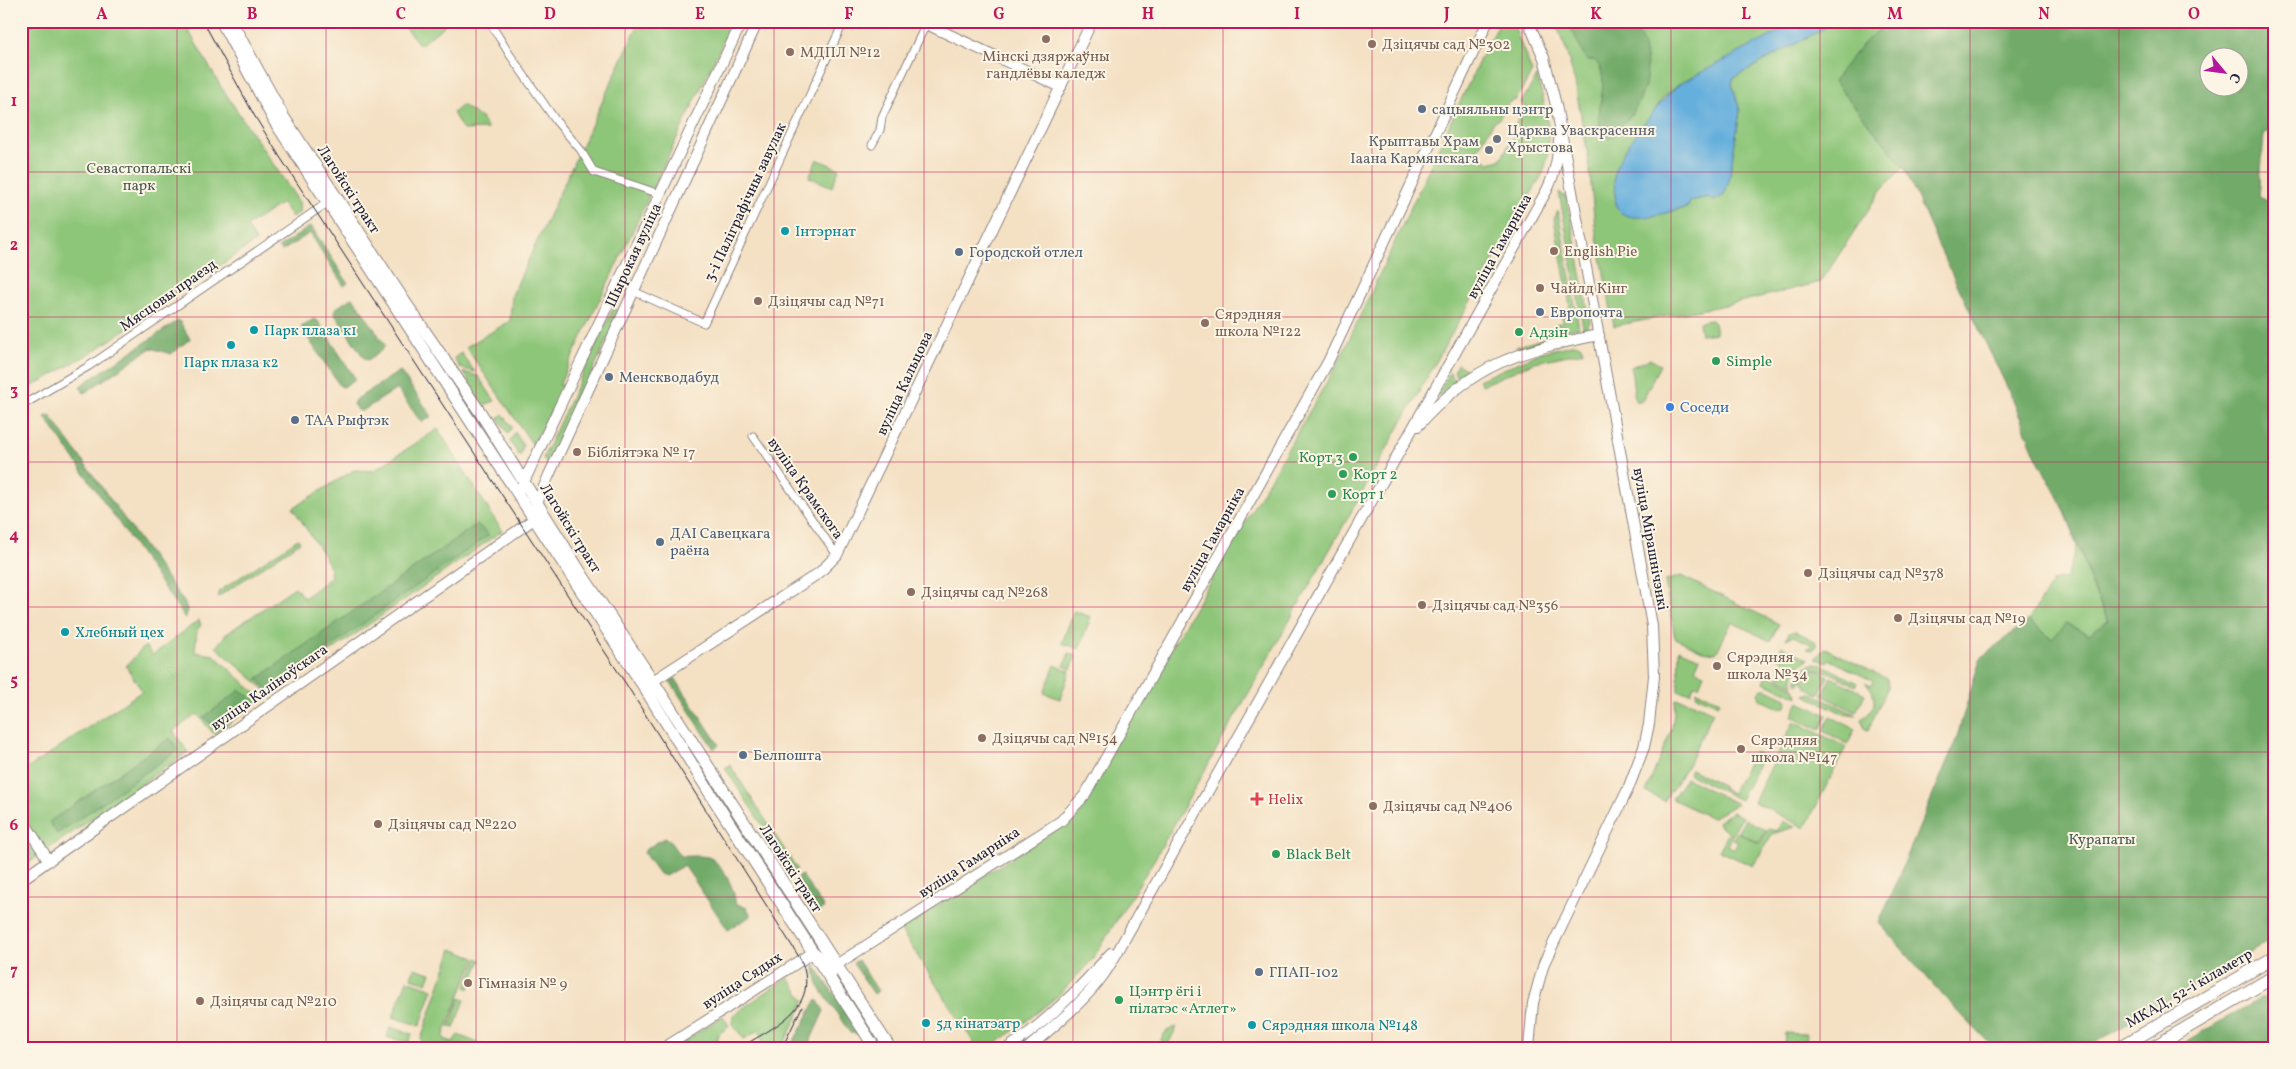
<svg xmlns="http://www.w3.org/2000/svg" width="2296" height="1069" viewBox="0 0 2296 1069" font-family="Vollkorn,serif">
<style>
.green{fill:#8ec679;stroke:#58745a}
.forest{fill:#72ab69;stroke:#4a6652;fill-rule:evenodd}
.water{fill:#65afdd;stroke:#44688c}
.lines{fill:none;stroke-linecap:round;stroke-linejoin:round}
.street-casing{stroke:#8b817f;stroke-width:9}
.secondary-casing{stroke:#8b817f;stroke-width:12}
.primary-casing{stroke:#8b817f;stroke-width:13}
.highway-casing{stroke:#8b817f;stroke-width:14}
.street{stroke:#fff;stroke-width:7}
.secondary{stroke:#fff;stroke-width:10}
.primary{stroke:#fff;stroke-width:11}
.highway{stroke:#fff;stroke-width:12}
.tram{stroke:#22223b;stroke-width:1}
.grid{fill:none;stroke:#c2185b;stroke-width:1;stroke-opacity:0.55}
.education-dot{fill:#8d6e63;stroke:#fcf5e5;stroke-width:2}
.service-dot{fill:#5c6f8a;stroke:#fcf5e5;stroke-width:2}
.worship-dot{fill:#6b7280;stroke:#fcf5e5;stroke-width:2}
.culture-dot{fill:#0f9aa8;stroke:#fcf5e5;stroke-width:2}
.leisure-dot{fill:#2e9e5b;stroke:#fcf5e5;stroke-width:2}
.shop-dot{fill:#3f7fe0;stroke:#fcf5e5;stroke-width:2}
.health-dot{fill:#e0444e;stroke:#fcf5e5;stroke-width:2}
.labels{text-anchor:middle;stroke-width:4;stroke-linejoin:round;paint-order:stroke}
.education-label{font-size:15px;fill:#785e54;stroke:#fcf5e5;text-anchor:start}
.service-label{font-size:15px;fill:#4e5e75;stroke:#fcf5e5;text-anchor:start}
.worship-label{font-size:15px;fill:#5b616d;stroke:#fcf5e5;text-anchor:start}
.park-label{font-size:15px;fill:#485b51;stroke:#fcf5e5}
.street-label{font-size:15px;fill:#22223b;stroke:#fcf5e5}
.culture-label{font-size:15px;fill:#0d838f;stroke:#fcf5e5;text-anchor:start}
.leisure-label{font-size:15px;fill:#27864d;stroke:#fcf5e5;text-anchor:start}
.shop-label{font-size:15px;fill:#366cbe;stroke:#fcf5e5;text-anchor:start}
.health-label{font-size:15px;fill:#be3a42;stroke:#fcf5e5;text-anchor:start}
.neatline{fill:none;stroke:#c2185b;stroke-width:2}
.grid-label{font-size:16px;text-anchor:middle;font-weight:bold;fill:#c2185b}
</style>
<rect width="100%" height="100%" fill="#fcf5e5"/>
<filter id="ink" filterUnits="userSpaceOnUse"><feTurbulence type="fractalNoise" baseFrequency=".02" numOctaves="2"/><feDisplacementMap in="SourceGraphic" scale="10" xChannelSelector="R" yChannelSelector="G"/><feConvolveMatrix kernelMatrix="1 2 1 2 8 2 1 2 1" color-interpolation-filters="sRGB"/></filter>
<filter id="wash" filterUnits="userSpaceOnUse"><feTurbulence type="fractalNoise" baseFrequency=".0096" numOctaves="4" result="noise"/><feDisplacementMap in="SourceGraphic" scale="20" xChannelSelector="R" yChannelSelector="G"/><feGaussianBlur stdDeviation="1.12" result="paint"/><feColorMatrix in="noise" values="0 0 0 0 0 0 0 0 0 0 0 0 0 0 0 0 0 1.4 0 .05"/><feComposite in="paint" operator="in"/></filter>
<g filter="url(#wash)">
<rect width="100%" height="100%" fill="#f4e0c3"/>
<path class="green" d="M 21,21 L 183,21 L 221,87 L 299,202 L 300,212 L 292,217 L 282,203 L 247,226 L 256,241 L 94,351 L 21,393 Z
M 399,21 L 441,21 L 444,26 L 420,45 Z
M 640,21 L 733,21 L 559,385 L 565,385 L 533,445 L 466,347 L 510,321 L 512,295 Z
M 1501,21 L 1512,21 L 1532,72 L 1516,100 L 1509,102 L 1498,120 L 1493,123 L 1478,149 L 1478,155 L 1489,163 L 1500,160 L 1514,136 L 1513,129 L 1524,110 L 1524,106 L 1521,103 L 1537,76 C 1546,107 1555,143 1543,173 L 1154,860 L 1092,960 L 1059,995 L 1024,1023 L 990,1048 L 977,1048 L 900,929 L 1065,824 L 1170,650 L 1339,361 L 1481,57 Z
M 1555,21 L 1800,21 L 1681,83 L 1663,98 L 1620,159 L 1614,176 L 1616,206 C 1628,227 1668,211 1687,208 L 1691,201 L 1707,197 L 1714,201 L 1724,195 L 1728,184 L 1740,111 L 1732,84 L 1733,78 L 1837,21 L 1892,21 C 1867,36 1850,58 1834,81 L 1904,167 L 1881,190 L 1821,282 L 1731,304 L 1614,326 L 1595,226 L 1588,155 L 1575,83 L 1566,50 Z
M 462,105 L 481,118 L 488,129 L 463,130 L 453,113 Z
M 817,159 L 839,169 L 832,187 L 809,177 Z
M 1559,192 L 1567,198 L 1590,322 L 1584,332 Z
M 1558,211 L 1579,328 L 1557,332 L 1556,324 L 1563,322 L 1562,317 L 1567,314 L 1570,306 L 1554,219 Z
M 613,309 L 620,312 L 548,466 L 543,458 Z
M 1711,320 L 1714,323 L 1716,333 L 1701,335 L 1699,322 Z
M 1552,336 L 1549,339 L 1520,349 L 1516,347 Z
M 1575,344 L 1582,346 L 1583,352 L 1535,362 L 1482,385 L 1479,380 L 1542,352 Z
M 461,353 L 475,372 L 460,368 L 454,358 Z
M 1650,359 L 1660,365 L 1642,401 L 1635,401 L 1631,367 Z
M 1457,364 L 1469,371 L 1471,375 L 1464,379 L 1456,376 L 1454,371 Z
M 463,372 L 478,376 L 495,401 L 481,406 L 467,385 L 470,382 Z
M 1450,372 L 1452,378 L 1459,382 L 1440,397 L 1438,394 Z
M 503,414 L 512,427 L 508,434 L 498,418 Z
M 438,429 L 502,531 L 270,694 L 216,647 L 226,634 L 295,587 L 304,598 L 331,577 L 329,564 L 293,508 L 354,470 L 373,471 Z
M 515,432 L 523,446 L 520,457 L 510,442 Z
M 2074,533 L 2092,586 L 2108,621 L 2089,635 L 2052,639 L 2028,620 L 2053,581 L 2066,578 L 2077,547 L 2073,536 Z
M 298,539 L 300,542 L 218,597 L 218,592 Z
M 1681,576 L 1779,624 L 1770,641 L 1732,622 L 1716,653 L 1702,651 L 1675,638 L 1665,581 Z
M 1074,611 L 1091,617 L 1079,649 L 1062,643 Z
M 199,620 L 201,625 L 197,630 L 195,652 L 214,655 L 262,699 L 214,734 L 197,714 L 173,731 L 188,752 L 21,868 L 21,773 L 142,691 L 126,666 L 145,646 L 153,655 Z
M 1795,631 L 1815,641 L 1817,646 L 1813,650 L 1807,649 L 1813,645 L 1793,636 L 1786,639 L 1789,633 Z
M 1782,646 L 1809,659 C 1798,664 1792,672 1793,685 L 1777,677 L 1780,676 L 1781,671 L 1784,669 L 1782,666 L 1785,661 L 1776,656 Z
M 1825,648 L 1887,679 L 1888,687 L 1868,730 L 1865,729 L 1861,719 C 1877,711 1878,693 1865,682 L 1871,685 L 1873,681 L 1829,659 L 1827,662 L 1815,659 Z
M 1679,649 L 1700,658 L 1695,669 L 1704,674 L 1699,686 L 1694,685 L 1691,693 L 1678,691 Z
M 1069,653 L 1076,656 L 1071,669 L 1064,666 Z
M 1813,664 L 1823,665 L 1858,683 L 1856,686 L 1831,673 L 1813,668 L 1804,672 L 1801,683 L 1797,684 C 1796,673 1803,666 1813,664 Z
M 1055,665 L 1070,671 L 1060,699 L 1044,693 Z
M 1811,670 L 1818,670 L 1828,676 L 1819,694 C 1810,690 1802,688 1804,676 Z
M 1767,674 L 1793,687 L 1798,697 L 1764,682 Z
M 1831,677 L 1865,694 L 1856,712 L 1822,695 Z
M 1762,689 L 1767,689 L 1786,698 L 1787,703 L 1786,707 L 1779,708 L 1760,699 L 1758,693 Z
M 1697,691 L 1720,701 L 1718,705 L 1696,695 Z
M 1811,693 L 1857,715 L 1842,713 L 1805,695 Z
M 1676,699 L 1691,702 L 1713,712 L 1688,765 L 1664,801 L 1646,792 L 1672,728 Z
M 1799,702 L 1827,715 L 1820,730 L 1792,716 Z
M 1830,716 L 1855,729 L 1848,744 L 1823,731 Z
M 1794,721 L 1846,747 L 1805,828 L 1754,802 Z
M 1754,752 L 1763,756 L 1740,800 L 1689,774 L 1691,769 L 1722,785 L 1722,788 L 1732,793 Z
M 730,765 L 797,869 L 793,872 L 725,768 Z
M 1686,778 L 1737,804 L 1712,818 L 1672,799 Z
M 1732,812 L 1742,817 L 1727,845 L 1734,849 L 1738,842 L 1733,839 L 1737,832 L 1760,844 L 1768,829 L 1777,831 L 1782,821 L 1795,827 L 1772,834 L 1753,866 L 1719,851 L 1729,832 L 1720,827 L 1718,822 Z
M 1745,819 L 1766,830 L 1759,843 L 1738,832 Z
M 452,949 L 475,958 L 444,1034 L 444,1039 L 453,1042 L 458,1035 L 491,1048 L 424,1048 L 421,1039 Z
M 477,958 L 481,960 L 469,989 L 466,987 Z
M 414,968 L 431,973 L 427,983 L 411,978 Z
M 788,977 L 805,1001 L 782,1048 L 763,1048 L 760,1030 L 744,1039 L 732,1024 L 733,1015 Z
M 407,980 L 433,989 L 420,1026 L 393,1017 Z
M 460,998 L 465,1000 L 454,1028 L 449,1027 Z
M 723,1016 L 729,1026 L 718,1035 L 715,1048 L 674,1048 Z
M 390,1027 L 412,1034 L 409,1043 L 387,1037 Z
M 1177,1027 L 1166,1048 L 1160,1048 C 1160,1036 1166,1029 1177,1027 Z
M 1785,1033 L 1807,1034 L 1806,1047 L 1784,1045 Z"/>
<path class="forest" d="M 1564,21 L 1631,21 C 1646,42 1652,69 1642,94 C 1637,110 1624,123 1614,136 L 1609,138 L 1603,137 C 1590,114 1615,78 1594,60 L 1588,61 L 1584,56 L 1574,34 Z
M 1892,21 L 2275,21 L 2275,123 L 2264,135 L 2259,196 L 2275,208 L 2275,938 L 2086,1048 L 1994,1048 L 1947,1000 L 1879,923 L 1956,740 L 1980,659 L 2028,620 L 2052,639 L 2066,624 L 2089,634 L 2108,620 L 2092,586 L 2079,546 L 2062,505 L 2036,456 L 2009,391 L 1938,245 L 1904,167 L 1834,81 C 1850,58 1867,36 1892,21 ZM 2208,58 L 2238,58 L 2238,88 L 2208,88 Z
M 311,226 L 348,283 L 344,286 L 310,233 L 282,251 L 278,248 Z
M 351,298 L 355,300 L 385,345 L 383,349 L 368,360 L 364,358 L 334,313 L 335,309 Z
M 314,319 L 318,321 L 355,378 L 354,381 L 343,387 L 340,386 L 302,329 L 302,326 Z
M 179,320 L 190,339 L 171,354 L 151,348 L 84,393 L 80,386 Z
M 400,371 L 431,415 L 430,418 L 421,422 L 397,389 L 362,411 L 357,410 L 353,404 L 355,400 Z
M 50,415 L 184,602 L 188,611 L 185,618 L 45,417 Z
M 477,524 L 489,535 L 269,690 L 257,679 Z
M 675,678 L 719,745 L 714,749 L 670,681 Z
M 240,690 L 255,701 L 217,727 L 203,718 Z
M 170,738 L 178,750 L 57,834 L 49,822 Z
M 664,838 L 669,840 L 680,856 C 688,857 699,855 708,857 C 721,861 736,890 735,903 L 747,908 L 751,916 L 728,930 L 684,865 L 665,876 L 659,874 L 644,853 L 646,849 Z
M 802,875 L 824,908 L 819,912 L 797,878 Z
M 858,960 L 878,991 L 874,994 L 853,963 Z
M 814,964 L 860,1034 L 850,1033 L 818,985 Z
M 2275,990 L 2275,1048 L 2179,1048 L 2188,1040 Z
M 817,999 L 824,1011 L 807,1048 L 790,1048 Z"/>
<path class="water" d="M 1800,21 L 1837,21 L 1733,78 L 1732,84 L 1740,111 L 1729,180 L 1724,195 L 1714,201 L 1707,197 L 1691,201 L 1687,207 C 1670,211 1640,223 1623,214 C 1615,210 1616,202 1615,194 C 1615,186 1613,176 1616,167 C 1622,150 1665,94 1681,83 Z"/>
</g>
<g filter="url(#ink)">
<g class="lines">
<defs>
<path id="street" d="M 489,21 L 510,55 L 556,121 L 580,149 L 594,172 L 660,194
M 872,145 L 880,130 L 882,117 L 926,24
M 633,291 L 704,323 L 844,21
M 21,406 L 89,366 L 327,203
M 753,436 L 837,555"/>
<path id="secondary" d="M 920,21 L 1061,87
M 1528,21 L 1544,58 L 1556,105 L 1645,586 L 1652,626 L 1654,676 L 1649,724 L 1644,747 L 1628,789 L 1544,963 L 1533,1003 L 1529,1048
M 1418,426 C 1472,364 1521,350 1599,335
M 521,488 L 742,21
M 653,681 L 819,573 L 837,555 L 1092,21
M 21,817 L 49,861
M 21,880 L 534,519 L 537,503 L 549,475 L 758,21
M 830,977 L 836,965 L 1061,821 L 1085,795 L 1328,362 L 1488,21
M 664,1048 L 814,952 L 826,962 L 836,965
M 1008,1048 C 1047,1022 1080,988 1111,953
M 1028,1048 C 1054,1026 1084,1002 1104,974 C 1113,961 1120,947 1128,933 L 1547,190 C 1557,170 1559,149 1560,127"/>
<path id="primary" d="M 221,21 L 275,122 L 644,687 L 713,798 L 875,1048
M 231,21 L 283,116 L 407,305 L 480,412 L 581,573 L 653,681 L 890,1048"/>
<path id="highway" d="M 2119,1048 L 2275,957
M 2152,1048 L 2275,976"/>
</defs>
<use href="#street" class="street-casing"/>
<use href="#secondary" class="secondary-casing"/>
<use href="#primary" class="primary-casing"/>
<use href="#highway" class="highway-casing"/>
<use href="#street" class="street"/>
<use href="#secondary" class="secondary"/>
<use href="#primary" class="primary"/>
<use href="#highway" class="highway"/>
<path class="tram" d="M 203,21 L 254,115 L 280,157 L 626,684 L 801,960 C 821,1009 774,1026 740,1048
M 782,1048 L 802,1007"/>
</g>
</g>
<path class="grid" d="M 177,21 L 177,1048M 326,21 L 326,1048M 476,21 L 476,1048M 625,21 L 625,1048M 774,21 L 774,1048M 924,21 L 924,1048M 1073,21 L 1073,1048M 1223,21 L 1223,1048M 1372,21 L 1372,1048M 1522,21 L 1522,1048M 1671,21 L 1671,1048M 1820,21 L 1820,1048M 1970,21 L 1970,1048M 2119,21 L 2119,1048M 21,172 L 2275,172M 21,317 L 2275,317M 21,462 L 2275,462M 21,607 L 2275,607M 21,752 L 2275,752M 21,897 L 2275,897"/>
<g class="education-dot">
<circle cx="1046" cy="39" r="5"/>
<circle cx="1372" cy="44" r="5"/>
<circle cx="790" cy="52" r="5"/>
<circle cx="1554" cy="251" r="5"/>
<circle cx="1540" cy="288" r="5"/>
<circle cx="758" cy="301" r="5"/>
<circle cx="1205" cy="323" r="5"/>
<circle cx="577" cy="452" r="5"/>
<circle cx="1808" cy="573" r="5"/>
<circle cx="911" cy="592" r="5"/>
<circle cx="1422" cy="605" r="5"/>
<circle cx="1898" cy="618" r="5"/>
<circle cx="1717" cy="666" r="5"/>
<circle cx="982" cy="738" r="5"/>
<circle cx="1741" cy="749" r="5"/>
<circle cx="1373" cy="806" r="5"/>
<circle cx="378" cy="824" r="5"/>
<circle cx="468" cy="983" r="5"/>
<circle cx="200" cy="1001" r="5"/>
</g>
<g class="service-dot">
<circle cx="1422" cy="109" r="5"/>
<circle cx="959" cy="252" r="5"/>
<circle cx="1540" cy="312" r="5"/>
<circle cx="609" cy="377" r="5"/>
<circle cx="295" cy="420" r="5"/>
<circle cx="660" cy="542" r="5"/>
<circle cx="743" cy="755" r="5"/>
<circle cx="1259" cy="972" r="5"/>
</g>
<g class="worship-dot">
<circle cx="1497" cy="139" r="5"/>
<circle cx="1489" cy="150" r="5"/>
</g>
<g class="culture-dot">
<circle cx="785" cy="231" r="5"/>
<circle cx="254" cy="330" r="5"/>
<circle cx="231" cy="345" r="5"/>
<circle cx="65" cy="632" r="5"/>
<circle cx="926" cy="1023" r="5"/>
<circle cx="1252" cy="1025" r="5"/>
</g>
<g class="leisure-dot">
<circle cx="1519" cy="332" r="5"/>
<circle cx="1716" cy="361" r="5"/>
<circle cx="1353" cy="457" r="5"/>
<circle cx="1343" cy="474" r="5"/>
<circle cx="1332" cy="494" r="5"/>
<circle cx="1276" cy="854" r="5"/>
<circle cx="1119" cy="1000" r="5"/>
</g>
<circle class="shop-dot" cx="1670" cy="407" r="5"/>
<path class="health-dot" d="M1254.5 791.5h5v5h5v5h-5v5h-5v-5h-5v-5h5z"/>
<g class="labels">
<g class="education-label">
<text x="1382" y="49">Дзіцячы сад №302</text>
<text x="800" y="57">МДПЛ №12</text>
<text x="1046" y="61" text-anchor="middle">Мінскі дзяржаўны<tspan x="1046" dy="17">гандлёвы каледж</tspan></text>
<text x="1564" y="256">English Pie</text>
<text x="1550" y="293">Чайлд Кінг</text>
<text x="768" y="306">Дзіцячы сад №71</text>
<text x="1215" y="319">Сярэдняя<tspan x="1215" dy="17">школа №122</tspan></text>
<text x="587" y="457">Бібліятэка № 17</text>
<text x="1818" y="578">Дзіцячы сад №378</text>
<text x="921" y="597">Дзіцячы сад №268</text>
<text x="1432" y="610">Дзіцячы сад №356</text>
<text x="1908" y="623">Дзіцячы сад №19</text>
<text x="1727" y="662">Сярэдняя<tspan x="1727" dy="17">школа №34</tspan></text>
<text x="992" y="743">Дзіцячы сад №154</text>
<text x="1751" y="745">Сярэдняя<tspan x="1751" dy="17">школа №147</tspan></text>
<text x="1383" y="811">Дзіцячы сад №406</text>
<text x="388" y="829">Дзіцячы сад №220</text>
<text x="478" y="988">Гімназія № 9</text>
<text x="210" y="1006">Дзіцячы сад №210</text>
</g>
<g class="service-label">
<text x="1432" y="114">сацыяльны цэнтр</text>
<text x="969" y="257">Городской отлел</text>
<text x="1550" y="317">Европочта</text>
<text x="619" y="382">Менскводабуд</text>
<text x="305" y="425">ТАА Рыфтэк</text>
<text x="670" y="538">ДАІ Савецкага<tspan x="670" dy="17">раёна</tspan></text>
<text x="753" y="760">Белпошта</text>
<text x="1269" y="977">ГПАП-102</text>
</g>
<g class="worship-label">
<text x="1507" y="135">Царква Уваскрасення<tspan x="1507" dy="17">Хрыстова</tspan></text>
<text x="1479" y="146" text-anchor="end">Крыптавы Храм<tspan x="1479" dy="17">Іаана Кармянскага</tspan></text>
</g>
<g class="park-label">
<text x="139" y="173">Севастопальскі<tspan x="139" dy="17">парк</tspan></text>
<text x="2102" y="844">Курапаты</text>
</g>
<g class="street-label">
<text transform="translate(349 189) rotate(57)" y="5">Лагойскі тракт</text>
<text transform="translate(745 202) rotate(-65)" y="5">3-і Паліграфічны завулак</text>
<text transform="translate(1499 246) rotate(-61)" y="5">вуліца Гамарніка</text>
<text transform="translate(633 255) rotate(-65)" y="5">Шырокая вуліца</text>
<text transform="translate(168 295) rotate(-35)" y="5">Мясцовы праезд</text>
<text transform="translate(904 383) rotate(-65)" y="5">вуліца Кальцова</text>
<text transform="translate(806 488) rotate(55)" y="5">вуліца Крамскога</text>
<text transform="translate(571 528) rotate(58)" y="5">Лагойскі тракт</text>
<text transform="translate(1212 539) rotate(-61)" y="5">вуліца Гамарніка</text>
<text transform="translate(1651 539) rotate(80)" y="5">вуліца Мірашнічэнкі</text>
<text transform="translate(269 687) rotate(-35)" y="5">вуліца Каліноўскага</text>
<text transform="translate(969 862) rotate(-33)" y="5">вуліца Гамарніка</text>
<text transform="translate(791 868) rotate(57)" y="5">Лагойскі тракт</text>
<text transform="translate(742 980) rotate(-33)" y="5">вуліца Сядых</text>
<text transform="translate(2189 988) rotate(-30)" y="5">МКАД, 52-і кіламетр</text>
</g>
<g class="culture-label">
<text x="795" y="236">Інтэрнат</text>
<text x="264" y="335">Парк плаза к1</text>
<text x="231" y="367" text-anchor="middle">Парк плаза к2</text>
<text x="75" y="637">Хлебный цех</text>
<text x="936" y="1028">5д кінатэатр</text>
<text x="1262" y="1030">Сярэдняя школа №148</text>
</g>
<g class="leisure-label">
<text x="1529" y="337">Адзін</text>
<text x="1726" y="366">Simple</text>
<text x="1343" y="462" text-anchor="end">Корт 3</text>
<text x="1353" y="479">Корт 2</text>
<text x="1342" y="499">Корт 1</text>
<text x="1286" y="859">Black Belt</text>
<text x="1129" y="996">Цэнтр ёгі і<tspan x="1129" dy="17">пілатэс «Атлет»</tspan></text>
</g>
<g class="shop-label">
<text x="1680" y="412">Соседи</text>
</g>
<g class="health-label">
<text x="1268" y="804">Helix</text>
</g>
</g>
<rect width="2296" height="1069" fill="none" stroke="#fcf5e5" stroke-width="55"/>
<g transform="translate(2224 72) rotate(119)"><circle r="24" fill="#fcf5e5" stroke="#a5a1a1"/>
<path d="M0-4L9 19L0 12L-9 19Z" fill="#b5179e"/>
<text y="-8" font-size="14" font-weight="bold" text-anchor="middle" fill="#22223b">С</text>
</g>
<rect x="28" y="28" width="2240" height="1014" class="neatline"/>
<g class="grid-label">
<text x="102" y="19">A</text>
<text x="252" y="19">B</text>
<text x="401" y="19">C</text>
<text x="550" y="19">D</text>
<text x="700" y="19">E</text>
<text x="849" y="19">F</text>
<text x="999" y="19">G</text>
<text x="1148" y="19">H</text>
<text x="1297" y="19">I</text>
<text x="1447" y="19">J</text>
<text x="1596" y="19">K</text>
<text x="1746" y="19">L</text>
<text x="1895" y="19">M</text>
<text x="2044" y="19">N</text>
<text x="2194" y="19">O</text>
<text x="14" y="106">1</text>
<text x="14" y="250">2</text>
<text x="14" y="395">3</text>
<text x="14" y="540">4</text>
<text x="14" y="685">5</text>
<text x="14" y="830">6</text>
<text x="14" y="975">7</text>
</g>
</svg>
